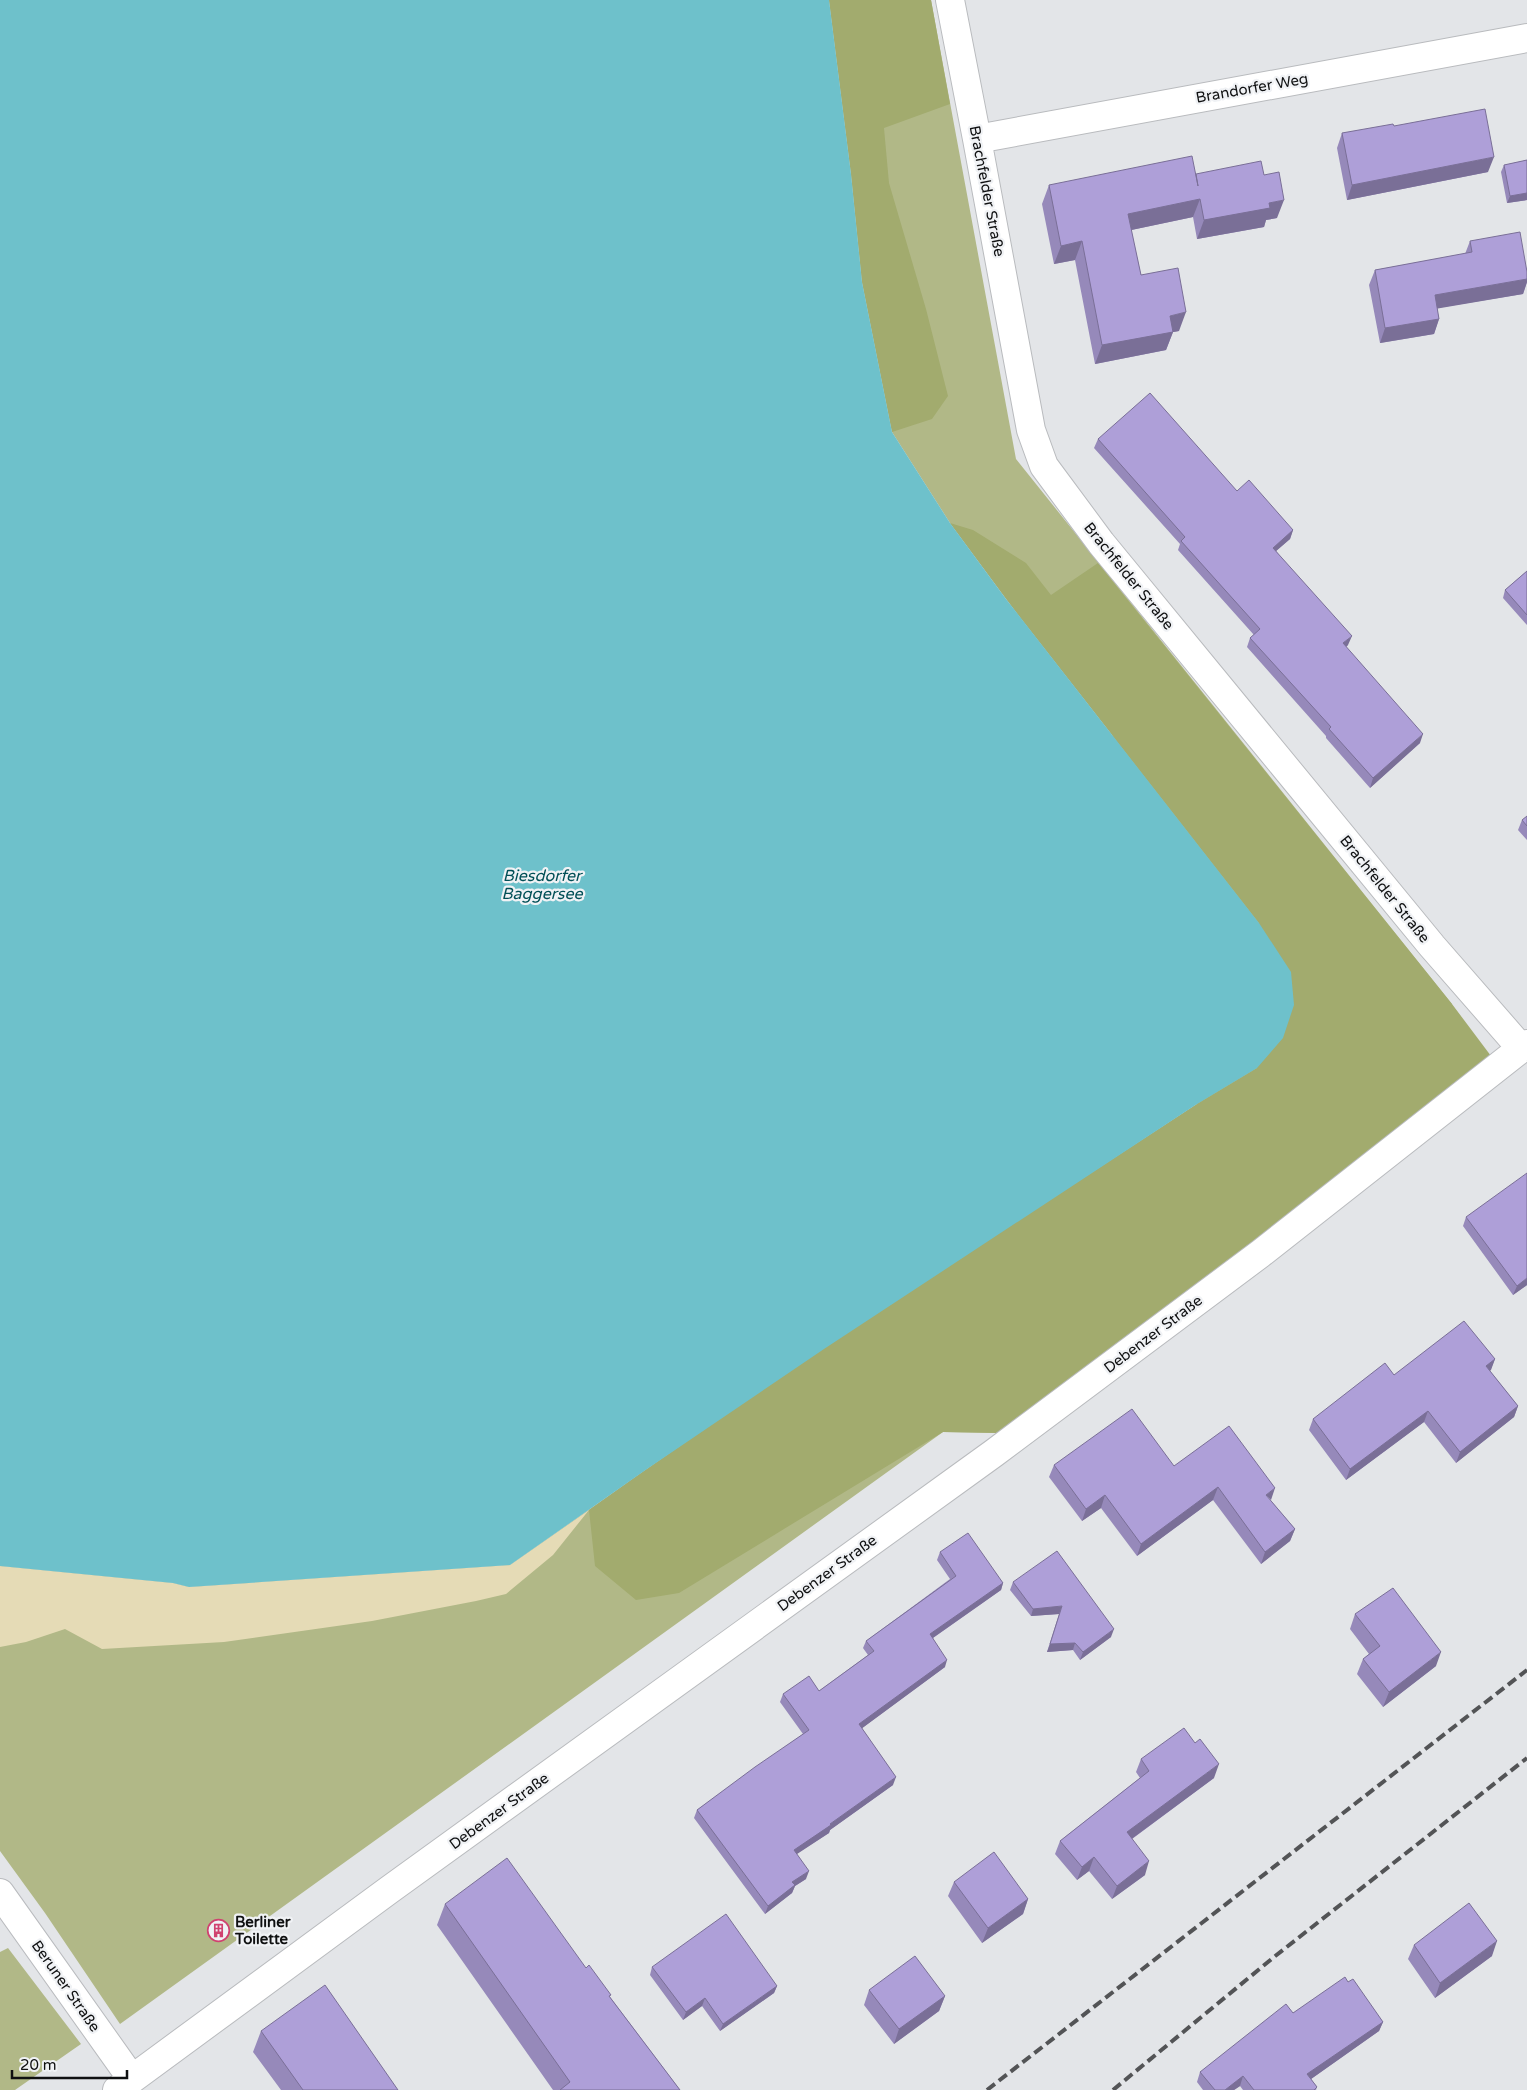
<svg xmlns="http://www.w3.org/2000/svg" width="1527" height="2090" viewBox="0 0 1527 2090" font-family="'Varela Round',sans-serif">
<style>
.green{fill:#b1b887}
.forest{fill:#a2ab6e}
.sand{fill:#e5dbb6}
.water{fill:#6ec1cb}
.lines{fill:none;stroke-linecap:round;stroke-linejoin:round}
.minor-casing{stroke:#b9bbbe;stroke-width:30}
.minor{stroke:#fff;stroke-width:28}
.rail{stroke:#535456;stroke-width:4;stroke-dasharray:10 5;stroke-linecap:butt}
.wall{fill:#9689ba}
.shaded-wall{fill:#7a6f97}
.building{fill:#ae9fd8;stroke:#7a6f97}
.labels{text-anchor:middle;stroke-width:4.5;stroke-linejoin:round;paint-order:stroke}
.street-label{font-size:15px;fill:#0f1011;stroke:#f0f2f5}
.poi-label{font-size:15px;font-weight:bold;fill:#0f1011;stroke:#f0f2f5;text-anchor:start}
.water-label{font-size:16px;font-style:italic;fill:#004f56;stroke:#f0f2f5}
</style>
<rect width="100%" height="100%" fill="#e3e5e8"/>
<path class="green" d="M 829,0 L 931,0 L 1016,459 L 1452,1004 L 1376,1147 L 1193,1288 L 999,1433 L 943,1432 L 120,2024 L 45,1913 L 0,1851 L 0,1566 L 173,1583 L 189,1587 L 510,1565 L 647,1469 L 824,1349 L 1197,1104 L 1112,734 L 1006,599 L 950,523 L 892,432 L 862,282 L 851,174 Z
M 8,1948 L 81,2044 L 15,2090 L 0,2090 L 0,1952 Z"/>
<path class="forest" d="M 829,0 L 931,0 L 950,104 L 884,128 L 889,183 L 926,309 L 948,396 L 932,419 L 892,432 L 862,282 L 851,174 Z
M 950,523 L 973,530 L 1026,563 L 1051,595 L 1098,563 L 1452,1004 L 1491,1056 L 1193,1288 L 999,1433 L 943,1432 L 679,1593 L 636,1600 L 595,1566 L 589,1510 C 787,1368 993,1237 1197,1104 L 1257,1068 L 1259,923 L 1019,616 Z"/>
<path class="sand" d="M 589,1510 L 553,1555 L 506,1594 L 476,1601 L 372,1621 L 224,1642 L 102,1649 L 65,1629 L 26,1642 L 0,1647 L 0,1566 L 173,1583 L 189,1587 L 510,1565 Z"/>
<path class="water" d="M 0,0 L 829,0 L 851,174 L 862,282 L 892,432 L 950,523 L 1006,599 L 1259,923 L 1291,972 L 1294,1005 L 1283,1038 L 1257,1068 L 1197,1104 L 824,1349 L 647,1469 L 510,1565 L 189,1587 L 173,1583 L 0,1566 Z"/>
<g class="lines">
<defs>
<path id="minor" d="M 950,0 L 977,139 L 1031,430 L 1044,466 L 1101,543 L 1432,946 L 1521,1048
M 977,139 L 1527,38
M 0,1893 L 132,2079
M 117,2090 L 389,1890 L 994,1453 L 1260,1254 L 1527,1044"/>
</defs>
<use href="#minor" class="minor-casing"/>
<use href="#minor" class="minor"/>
<path class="rail" d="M 987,2090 L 1527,1670
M 1113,2090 L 1274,1957 L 1527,1758"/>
</g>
<path class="wall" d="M 1394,126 L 1488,172 L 1347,200 L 1337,148 L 1342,133 Z
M 1527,160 L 1527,200 L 1507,203 L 1501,172 L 1504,165 Z
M 1195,175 L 1264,175 L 1277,218 L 1266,220 L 1264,227 L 1197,239 L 1193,217 L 1131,230 L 1141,275 L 1179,331 L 1173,332 L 1166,350 L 1095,364 L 1075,260 L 1054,264 L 1042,204 L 1049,185 Z
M 1470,241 L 1527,272 L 1527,282 L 1523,294 L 1437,308 L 1439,319 L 1434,334 L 1380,343 L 1369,285 L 1375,270 L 1465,254 Z
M 1098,439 L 1237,491 L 1293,530 L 1290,539 L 1276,551 L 1348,645 L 1346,647 L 1420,743 L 1370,788 L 1326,738 L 1326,736 L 1247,647 L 1250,638 L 1254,635 L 1178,550 L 1180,544 L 1094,448 Z
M 1527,571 L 1527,625 L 1503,598 L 1505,590 Z
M 1527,816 L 1527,840 L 1518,830 L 1522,820 Z
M 1466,1217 L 1527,1285 L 1513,1295 L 1463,1226 Z
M 1495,1359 L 1490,1371 L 1518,1406 L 1514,1417 L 1456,1463 L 1424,1422 L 1346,1480 L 1309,1430 L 1313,1419 L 1394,1375 Z
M 1054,1465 L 1174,1466 L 1271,1501 L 1295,1529 L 1290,1541 L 1261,1564 L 1213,1500 L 1137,1556 L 1101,1508 L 1082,1521 L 1049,1477 Z
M 940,1552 L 1003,1583 L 1001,1590 L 933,1638 L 945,1667 L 862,1728 L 893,1785 L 830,1830 L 829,1833 L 796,1854 L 806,1879 L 795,1886 L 792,1893 L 765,1914 L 694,1818 L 697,1810 L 803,1734 L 780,1702 L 783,1694 L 819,1691 L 868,1655 L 863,1648 L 866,1641 L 950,1579 L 937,1560 Z
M 1013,1582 L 1111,1637 L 1080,1660 L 1073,1650 L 1047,1652 L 1059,1614 L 1031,1616 L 1010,1590 Z
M 1355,1614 L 1436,1666 L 1383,1707 L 1357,1674 L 1363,1659 L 1369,1654 L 1350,1629 Z
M 1141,1759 L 1214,1778 L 1132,1839 L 1145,1875 L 1112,1899 L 1089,1871 L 1077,1880 L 1055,1854 L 1060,1841 L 1140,1778 L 1136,1772 Z
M 954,1882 L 1028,1899 L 1023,1914 L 982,1943 L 948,1896 Z
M 445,1904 L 586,1968 L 610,1997 L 680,2090 L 553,2090 L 437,1925 Z
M 1414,1945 L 1492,1956 L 1435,1998 L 1408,1959 Z
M 652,1967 L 777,1986 L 774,1993 L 720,2031 L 702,2006 L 683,2020 L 650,1975 Z
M 1348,1982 L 1383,2022 L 1379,2031 L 1311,2079 L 1317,2087 L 1316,2090 L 1243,2090 L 1240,2086 L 1234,2090 L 1203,2090 L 1197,2082 L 1200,2072 L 1293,2013 Z
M 869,1990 L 945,1996 L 939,2011 L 894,2044 L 864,2005 Z
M 261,2031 L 398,2090 L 281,2090 L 253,2052 Z"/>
<path class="shaded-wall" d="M 1494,157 L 1488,172 L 1347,200 L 1352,185 Z
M 1527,193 L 1527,200 L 1507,203 L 1510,196 Z
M 1200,199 L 1193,217 L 1122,232 L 1128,214 Z
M 1284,200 L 1277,218 L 1266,220 L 1264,227 L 1197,239 L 1204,220 L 1269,203 Z
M 1082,241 L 1075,260 L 1054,264 L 1061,246 Z
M 1527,279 L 1527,282 L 1523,294 L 1429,310 L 1435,295 Z
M 1186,312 L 1179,331 L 1168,333 L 1173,332 L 1166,350 L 1095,364 L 1102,345 L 1170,316 Z
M 1439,319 L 1434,334 L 1380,343 L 1385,328 Z
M 1293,530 L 1290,539 L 1269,557 L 1273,548 Z
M 1352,636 L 1348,645 L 1339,653 L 1343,643 Z
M 1423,734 L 1420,743 L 1370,788 L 1373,778 Z
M 1527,1278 L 1527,1285 L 1513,1295 L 1517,1286 Z
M 1495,1359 L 1491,1370 L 1482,1377 L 1486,1366 Z
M 1518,1406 L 1514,1417 L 1456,1463 L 1460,1452 Z
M 1428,1411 L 1424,1422 L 1346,1480 L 1350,1469 Z
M 1218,1487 L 1213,1500 L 1137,1556 L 1141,1544 Z
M 1275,1488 L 1271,1500 L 1266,1495 Z
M 1105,1495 L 1101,1508 L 1082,1521 L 1086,1509 Z
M 1295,1529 L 1290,1541 L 1261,1564 L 1265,1552 Z
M 1003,1583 L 1001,1590 L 927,1642 L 930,1634 Z
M 1062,1606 L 1059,1614 L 1031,1616 L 1033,1609 Z
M 1114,1629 L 1111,1637 L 1080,1660 L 1083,1652 Z
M 1075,1643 L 1073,1650 L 1047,1652 L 1050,1644 Z
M 1441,1652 L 1436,1666 L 1383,1707 L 1389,1692 Z
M 947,1660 L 945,1667 L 857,1732 L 859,1724 Z
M 1219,1764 L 1214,1778 L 1122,1846 L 1127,1832 Z
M 896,1777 L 893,1785 L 830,1830 L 829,1833 L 791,1858 L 794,1850 Z
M 1094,1857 L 1089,1871 L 1077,1880 L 1082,1867 Z
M 1149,1861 L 1145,1875 L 1112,1899 L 1117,1886 Z
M 809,1871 L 806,1879 L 795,1886 L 792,1893 L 765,1914 L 768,1906 L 792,1882 Z
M 1028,1899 L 1023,1914 L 982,1943 L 988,1928 Z
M 1497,1941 L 1492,1956 L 1435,1998 L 1440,1983 Z
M 777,1986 L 774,1993 L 720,2031 L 723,2024 Z
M 945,1996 L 939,2011 L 894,2044 L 899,2029 Z
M 705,1998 L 702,2006 L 683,2020 L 686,2012 Z
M 1383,2022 L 1379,2031 L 1304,2084 L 1307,2074 Z
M 1243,2076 L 1240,2086 L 1234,2090 L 1225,2090 Z"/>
<path class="building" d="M 1485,109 L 1494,157 L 1352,185 L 1342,133 L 1393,124 L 1394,126 Z
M 1192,156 L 1198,186 L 1196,174 L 1261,161 L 1264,175 L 1279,172 L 1284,200 L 1269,203 L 1270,208 L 1204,220 L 1200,199 L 1128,214 L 1141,275 L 1178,268 L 1186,312 L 1170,316 L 1173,332 L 1102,345 L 1082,241 L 1061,246 L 1049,185 Z
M 1527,160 L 1527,193 L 1510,196 L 1504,165 Z
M 1520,232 L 1527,272 L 1527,279 L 1435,295 L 1439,319 L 1385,328 L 1375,270 L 1472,252 L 1470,241 Z
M 1150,393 L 1237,491 L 1249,480 L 1293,530 L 1273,548 L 1352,636 L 1343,643 L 1423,734 L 1373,778 L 1329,729 L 1331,727 L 1250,638 L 1260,629 L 1181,541 L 1185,537 L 1098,439 Z
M 1527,571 L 1527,615 L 1505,590 Z
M 1527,816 L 1527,826 L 1522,820 Z
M 1527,1173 L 1527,1278 L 1517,1286 L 1466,1217 Z
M 1464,1321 L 1495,1359 L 1486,1366 L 1518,1406 L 1460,1452 L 1428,1411 L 1350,1469 L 1313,1419 L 1385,1363 L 1394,1375 Z
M 1132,1409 L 1174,1466 L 1229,1426 L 1275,1488 L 1266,1495 L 1295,1529 L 1265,1552 L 1218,1487 L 1141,1544 L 1105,1495 L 1086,1509 L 1054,1465 Z
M 968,1533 L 1003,1583 L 930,1634 L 947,1660 L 859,1724 L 896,1777 L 830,1824 L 831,1825 L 794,1850 L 809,1871 L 792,1882 L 795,1885 L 768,1906 L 697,1810 L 755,1767 L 809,1730 L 783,1694 L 809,1676 L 819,1691 L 874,1651 L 866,1641 L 956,1576 L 940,1552 Z
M 1057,1551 L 1114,1629 L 1083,1652 L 1075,1643 L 1050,1644 L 1062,1606 L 1033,1609 L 1013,1582 Z
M 1393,1588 L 1441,1652 L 1389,1692 L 1363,1659 L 1380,1646 L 1355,1614 Z
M 1184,1728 L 1195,1743 L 1200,1739 L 1219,1764 L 1127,1832 L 1149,1861 L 1117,1886 L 1094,1857 L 1082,1867 L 1060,1841 L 1149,1771 L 1141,1759 Z
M 994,1852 L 1028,1899 L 988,1928 L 954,1882 Z
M 507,1858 L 586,1968 L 589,1965 L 611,1995 L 609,1996 L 680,2090 L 560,2090 L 570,2082 L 445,1904 Z
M 1469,1903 L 1497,1941 L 1440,1983 L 1414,1945 Z
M 726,1914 L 777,1986 L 723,2024 L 705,1998 L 686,2012 L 652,1967 Z
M 915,1956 L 945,1996 L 899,2029 L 869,1990 Z
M 1345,1977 L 1348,1982 L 1353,1979 L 1383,2022 L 1307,2074 L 1317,2087 L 1314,2090 L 1254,2090 L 1243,2076 L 1225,2090 L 1215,2090 L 1200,2072 L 1286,2004 L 1293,2013 Z
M 325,1985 L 398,2090 L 303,2090 L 261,2031 Z"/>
<defs>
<symbol id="building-ring" viewBox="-11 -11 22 22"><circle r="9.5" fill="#f0f2f5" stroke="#d04270" stroke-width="1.5"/><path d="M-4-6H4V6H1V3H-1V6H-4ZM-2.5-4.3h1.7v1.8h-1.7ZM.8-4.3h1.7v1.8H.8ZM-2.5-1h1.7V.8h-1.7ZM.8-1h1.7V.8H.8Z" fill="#d04270"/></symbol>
</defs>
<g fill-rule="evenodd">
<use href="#building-ring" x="206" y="1918" width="25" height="25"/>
</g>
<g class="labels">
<g class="street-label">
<text transform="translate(1252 88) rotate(-10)" y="5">Brandorfer Weg</text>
<text transform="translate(987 191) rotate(79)" y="5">Brachfelder Straße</text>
<text transform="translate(1129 576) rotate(51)" y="5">Brachfelder Straße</text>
<text transform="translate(1385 889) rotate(51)" y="5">Brachfelder Straße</text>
<text transform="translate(1153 1334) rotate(-37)" y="5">Debenzer Straße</text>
<text transform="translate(827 1573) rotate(-36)" y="5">Debenzer Straße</text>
<text transform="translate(499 1811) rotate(-36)" y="5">Debenzer Straße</text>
<text transform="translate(66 1986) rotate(55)" y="5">Beruner Straße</text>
</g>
<g class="poi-label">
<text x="235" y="1927">Berliner<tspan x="235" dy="17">Toilette</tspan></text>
</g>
<g class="water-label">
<text x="542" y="881">Biesdorfer<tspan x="542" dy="18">Baggersee</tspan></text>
</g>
</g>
<path d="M12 2070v8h115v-8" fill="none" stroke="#0f1011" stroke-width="2.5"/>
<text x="20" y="2070" font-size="15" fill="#0f1011" stroke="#f0f2f5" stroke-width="4" paint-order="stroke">20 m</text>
</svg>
